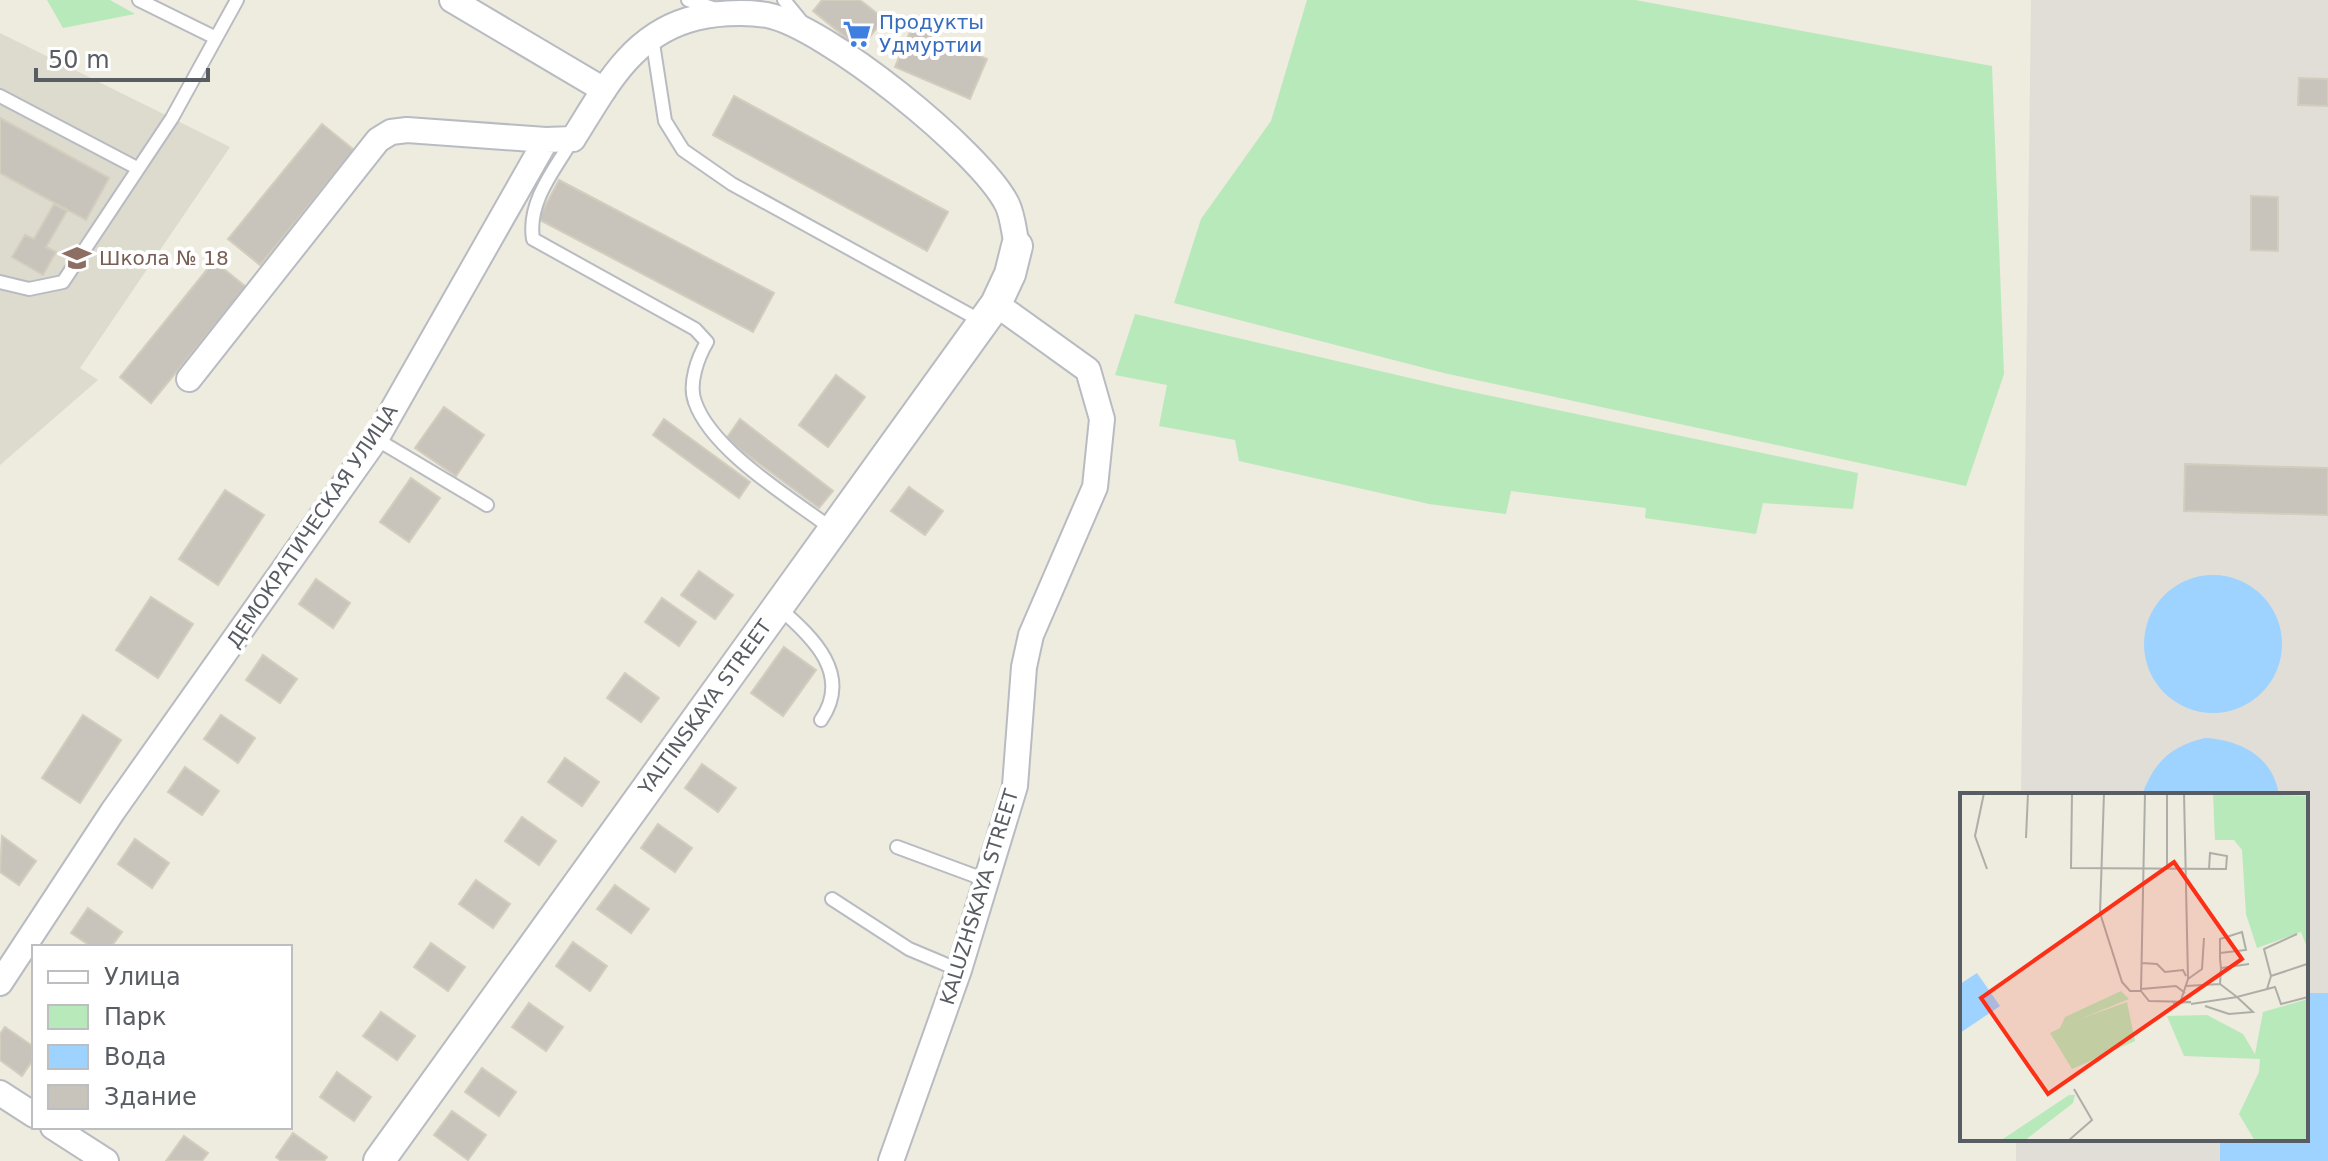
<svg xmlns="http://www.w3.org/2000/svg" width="2328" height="1161" viewBox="0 0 2328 1161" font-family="'DejaVu Sans',sans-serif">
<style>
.industrial{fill:#e1ded7}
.education{fill:#dddace}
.green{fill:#b8e9ba}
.water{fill:#9ed2ff}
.building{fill:#c8c4bc;stroke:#d3cdbd;stroke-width:2}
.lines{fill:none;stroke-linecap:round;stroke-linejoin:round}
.service-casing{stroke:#b8bbc1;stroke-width:16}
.minor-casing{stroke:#b8bbc1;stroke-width:28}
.tertiary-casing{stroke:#b8bbc1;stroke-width:34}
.service{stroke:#fff;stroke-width:12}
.minor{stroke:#fff;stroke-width:24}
.tertiary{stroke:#fff;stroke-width:30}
.labels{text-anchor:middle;stroke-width:8;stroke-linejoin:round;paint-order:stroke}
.shop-label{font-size:20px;fill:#366cbe;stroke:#fff;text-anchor:start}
.education-label{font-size:20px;fill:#785e54;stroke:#fff;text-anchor:start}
.street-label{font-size:20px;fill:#585d63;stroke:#fff}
.inset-road{fill:none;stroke:#aeaea9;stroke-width:2}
.view{fill:#fc2f17;fill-opacity:0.15;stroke:#fc2f17;stroke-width:4}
.inset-edge{fill:none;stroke:#585d63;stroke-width:4}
</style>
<rect width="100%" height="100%" fill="#eeebdf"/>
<path class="industrial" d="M 2031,0 L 2328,0 L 2328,1161 L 2016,1161 L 2016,1139 L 2306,1139 L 2306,795 L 2021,795 Z"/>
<path class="education" d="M 0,33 L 230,147 L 80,368 L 98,380 L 0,465 Z"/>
<path class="green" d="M 47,0 L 110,0 L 135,14 L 63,28 Z
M 1307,0 L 1635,0 L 1992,66 L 2004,374 L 1966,486 L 1444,373 L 1174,303 L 1201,219 L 1271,121 Z
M 1135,314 L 1453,388 L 1858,473 L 1853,509 L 1763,503 L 1756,534 L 1645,518 L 1646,508 L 1511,491 L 1506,514 L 1429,504 L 1239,461 L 1235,440 L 1159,426 L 1167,385 L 1115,375 Z"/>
<path class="water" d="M2144 644a69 69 0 1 1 138 0a69 69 0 1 1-138 0Z
M 2205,738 C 2240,740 2273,756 2279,795 L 2142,795 C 2154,762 2171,746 2205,738 Z
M 2306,993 L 2328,993 L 2328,1161 L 2220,1161 L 2220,1139 L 2306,1139 Z"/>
<path class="building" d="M 822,0 L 860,0 L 884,19 L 860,49 L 813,11 Z
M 912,27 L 987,59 L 970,99 L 895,67 Z
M 2299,78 L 2328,79 L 2328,106 L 2298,105 Z
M 734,96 L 948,212 L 927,251 L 713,135 Z
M 0,118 L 109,178 L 86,220 L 0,173 Z
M 322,124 L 354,150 L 260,265 L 228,239 Z
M 559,180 L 774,293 L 753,332 L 538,219 Z
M 2251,196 L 2278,197 L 2278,251 L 2251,250 Z
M 54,204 L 67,211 L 46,247 L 56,252 L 43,275 L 12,257 L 25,235 L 34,239 Z
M 214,261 L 246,287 L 151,403 L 120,377 Z
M 836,375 L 865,397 L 828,447 L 799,425 Z
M 444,407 L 484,435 L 456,476 L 415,448 Z
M 664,419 L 750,482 L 739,498 L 653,435 Z
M 740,419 L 833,491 L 819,508 L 726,439 Z
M 2185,464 L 2328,468 L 2328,515 L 2184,511 Z
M 411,478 L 440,498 L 409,542 L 380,522 Z
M 909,487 L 943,511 L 925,535 L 891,511 Z
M 225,490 L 264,515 L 218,585 L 179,559 Z
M 699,571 L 733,595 L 715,619 L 681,595 Z
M 316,579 L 350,603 L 333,628 L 299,604 Z
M 151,597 L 193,624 L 158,678 L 116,650 Z
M 662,598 L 696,622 L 679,646 L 645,622 Z
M 784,647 L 816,670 L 783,716 L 751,693 Z
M 263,655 L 297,679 L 280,703 L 246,680 Z
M 625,673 L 659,698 L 641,722 L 607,698 Z
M 83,715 L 121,740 L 80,803 L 42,778 Z
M 221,715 L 255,738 L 238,763 L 204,739 Z
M 565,758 L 599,782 L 582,806 L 548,782 Z
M 702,764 L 736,788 L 718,812 L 685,788 Z
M 185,767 L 219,791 L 202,815 L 168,792 Z
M 522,817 L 556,841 L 539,865 L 505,841 Z
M 658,824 L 692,848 L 675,872 L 641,848 Z
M 2,836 L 36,861 L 19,885 L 0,872 Z
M 135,839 L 169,863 L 152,888 L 118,864 Z
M 476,880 L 510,904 L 493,928 L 459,904 Z
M 615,885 L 649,909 L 631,933 L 597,909 Z
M 88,908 L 122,932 L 111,947 L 92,947 L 71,933 Z
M 573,942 L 607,966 L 590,991 L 556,966 Z
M 431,943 L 465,967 L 448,991 L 414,967 Z
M 529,1003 L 563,1027 L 546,1051 L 512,1027 Z
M 381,1012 L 415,1036 L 397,1060 L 363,1036 Z
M 5,1027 L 34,1047 L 34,1058 L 22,1076 L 0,1060 L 0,1034 Z
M 482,1068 L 516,1092 L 499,1116 L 465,1092 Z
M 337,1072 L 371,1097 L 354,1121 L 320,1097 Z
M 452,1111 L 486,1135 L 468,1160 L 434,1135 Z
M 293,1133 L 327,1157 L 324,1161 L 281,1161 L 276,1157 Z
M 184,1136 L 208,1153 L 202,1161 L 166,1161 Z"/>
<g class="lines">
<defs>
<path id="service" d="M 139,0 L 216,38 L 237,0
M 688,0 L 716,9
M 784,0 L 802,22
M 652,37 L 665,121 L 683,150 L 732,184 L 983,322
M 0,96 L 137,168
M 573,139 C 555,169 527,202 533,239 L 695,329 L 707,342 C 698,357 688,384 695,402 C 712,451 791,498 832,529
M 0,282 L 29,289 L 63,282 L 172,118 L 216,38
M 376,439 L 487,505
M 779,608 C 814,638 852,675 821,720
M 897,847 L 986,880
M 832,899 L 909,949 L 959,970"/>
<path id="minor" d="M 452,0 L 604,90
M 189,379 L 378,140 L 391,132 L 407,130 L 546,140
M 0,983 L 113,811 L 376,439 L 546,140 L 573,139 C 604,90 629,38 688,20 C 710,13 744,11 767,15 C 825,26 980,151 1007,204 C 1013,216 1014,233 1017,246
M 0,1093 L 34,1115
M 53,1127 L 106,1161
M 891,1161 L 959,970 L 1015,786 L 1024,667 L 1031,635 L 1095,487 L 1102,419 L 1088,370 L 996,304"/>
<path id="tertiary" d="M 379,1161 L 996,304 L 1010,274 L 1017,246"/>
</defs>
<use href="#service" class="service-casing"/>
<use href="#minor" class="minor-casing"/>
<use href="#tertiary" class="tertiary-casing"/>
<use href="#service" class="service"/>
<use href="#minor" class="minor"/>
<use href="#tertiary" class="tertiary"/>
</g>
<defs>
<symbol id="supermarket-bare" viewBox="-9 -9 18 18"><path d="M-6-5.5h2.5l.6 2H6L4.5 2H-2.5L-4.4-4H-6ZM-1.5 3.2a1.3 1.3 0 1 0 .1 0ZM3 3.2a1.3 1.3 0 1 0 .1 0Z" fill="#3f7fe0" stroke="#fff" stroke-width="2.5" paint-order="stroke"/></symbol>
<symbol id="school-bare" viewBox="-9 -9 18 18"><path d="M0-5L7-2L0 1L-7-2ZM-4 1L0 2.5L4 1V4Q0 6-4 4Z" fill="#8d6e63" stroke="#fff" stroke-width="2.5" paint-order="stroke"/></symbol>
</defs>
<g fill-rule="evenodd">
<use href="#supermarket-bare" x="837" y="14" width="40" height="40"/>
<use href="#school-bare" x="57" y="238" width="40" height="40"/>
</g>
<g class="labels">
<g class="shop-label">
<text x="879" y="29">Продукты<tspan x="879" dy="23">Удмуртии</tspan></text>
</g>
<g class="education-label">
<text x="99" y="265">Школа № 18</text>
</g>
<g class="street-label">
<text transform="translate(312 526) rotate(-56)" y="7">ДЕМОКРАТИЧЕСКАЯ УЛИЦА</text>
<text transform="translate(705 707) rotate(-54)" y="7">YALTINSKAYA STREET</text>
<text transform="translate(979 897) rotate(-73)" y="7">KALUZHSKAYA STREET</text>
</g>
</g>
<g transform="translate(1960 793)">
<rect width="348" height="348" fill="#eeebdf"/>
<path d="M 253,0 L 348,3 L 348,157 L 341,139 L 297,155 L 286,121 L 282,57 L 274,47 L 255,47 ZM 161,198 L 169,206 L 120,226 L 167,209 L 175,248 L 112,276 L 90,240 L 100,235 L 105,224 ZM 348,206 L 348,348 L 295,348 L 279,321 L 299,279 L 300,266 L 224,263 L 207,223 L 247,222 L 283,241 L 295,261 L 303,219 ZM 109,302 L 115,302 L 113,310 L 64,348 L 40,348 Z" fill="#b8e9ba"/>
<path d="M 17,180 L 40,213 L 0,240 L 0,191 Z" fill="#9ed2ff"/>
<path class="inset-road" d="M 24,0 L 15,43 L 27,76M 112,0 L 111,75 L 266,76 L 267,63 L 250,60 L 249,76M 144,0 L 140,120 L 162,189 L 170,198 L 181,198M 185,0 L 181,198 L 189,208 L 231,209 L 213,210M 66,45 L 68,0M 207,76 L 207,0M 260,160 L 286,157 L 282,139 L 260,146 L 260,166 L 261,175M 182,170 L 197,171 L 205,179 L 223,177 L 226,183M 311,183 L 347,171M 228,186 L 242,176 L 244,145M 260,191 L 261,175 L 289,171M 226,193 L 260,191 L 277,204 L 315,194 L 321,211 L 348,204M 181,196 L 216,193 L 225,200M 307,196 L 311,183 L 304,156 L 337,141M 221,207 L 228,186 L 224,0M 231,211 L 277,204 L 293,219 L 269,221 L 245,213M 108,348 L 132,327 L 114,296"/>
<path class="view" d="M 214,69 L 282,166 L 88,301 L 21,205 Z"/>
<rect width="348" height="348" class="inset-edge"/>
</g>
<rect x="32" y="945" width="260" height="184" fill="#ffffff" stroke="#bcbec1" stroke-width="2"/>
<rect x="48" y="971" width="40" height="12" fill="#ffffff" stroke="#bcbec1" stroke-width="2"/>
<text x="104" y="985" font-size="24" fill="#585d63">Улица</text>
<rect x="48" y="1005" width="40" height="24" fill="#b8e9ba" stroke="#bcbec1" stroke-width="2"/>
<text x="104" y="1025" font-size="24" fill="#585d63">Парк</text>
<rect x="48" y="1045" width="40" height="24" fill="#9ed2ff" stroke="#bcbec1" stroke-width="2"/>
<text x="104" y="1065" font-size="24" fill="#585d63">Вода</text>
<rect x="48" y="1085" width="40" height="24" fill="#c8c4bc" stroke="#bcbec1" stroke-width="2"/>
<text x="104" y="1105" font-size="24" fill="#585d63">Здание</text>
<path d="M36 68v12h172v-12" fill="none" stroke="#585d63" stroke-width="4"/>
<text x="48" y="68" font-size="24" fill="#585d63" stroke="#ffffff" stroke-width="6" paint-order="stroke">50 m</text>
</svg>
